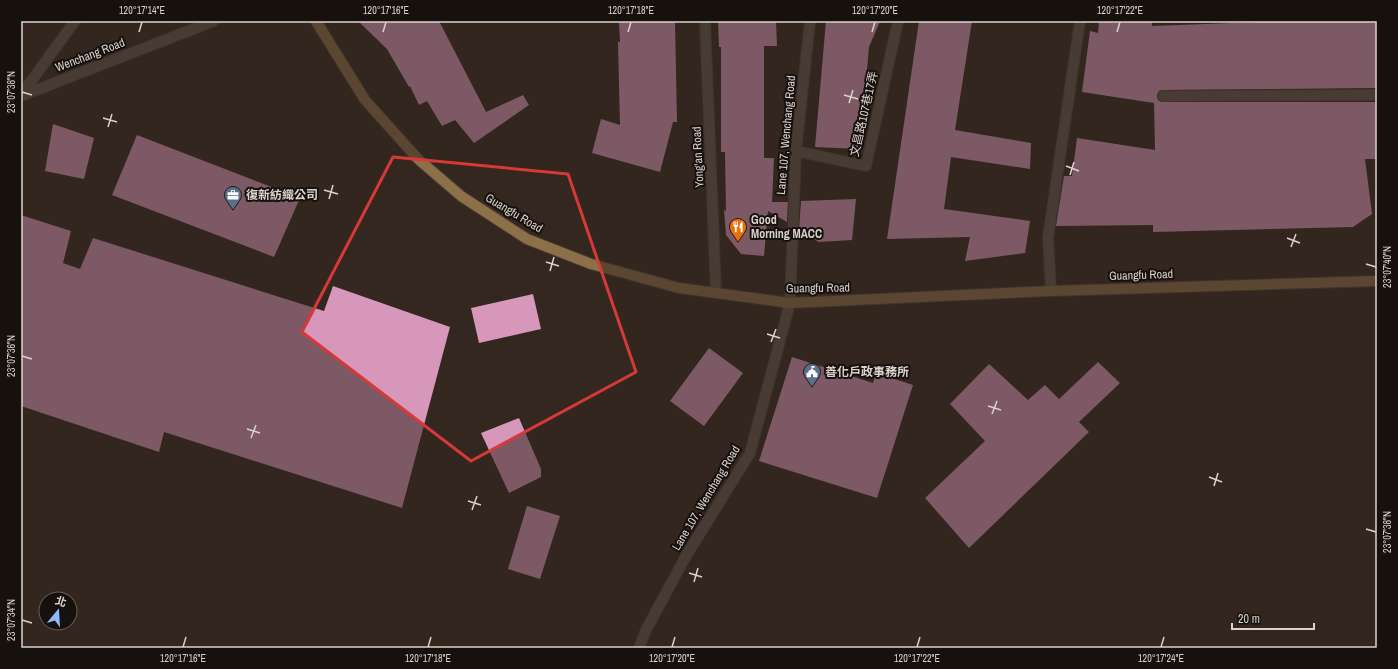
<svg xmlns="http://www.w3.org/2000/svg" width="1398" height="669" viewBox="0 0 1398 669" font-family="'Archivo Narrow','Noto Sans TC',sans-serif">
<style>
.building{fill:#d697ba}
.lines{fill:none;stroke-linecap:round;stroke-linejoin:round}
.service-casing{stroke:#4d423b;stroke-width:12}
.minor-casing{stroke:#4d423b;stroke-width:12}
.tertiary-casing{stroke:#4d423b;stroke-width:12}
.secondary-casing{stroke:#4d423b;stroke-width:12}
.service{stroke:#63554c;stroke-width:10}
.minor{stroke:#63554c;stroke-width:10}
.tertiary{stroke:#63554c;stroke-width:10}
.secondary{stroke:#8c7047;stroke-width:10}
.marked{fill:none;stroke:#d63938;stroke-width:3;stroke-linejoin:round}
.ticks{fill:none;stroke:#dad2cd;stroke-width:1.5}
.labels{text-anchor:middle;stroke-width:4;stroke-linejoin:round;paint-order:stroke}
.street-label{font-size:12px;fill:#dad2cd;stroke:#17110e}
.poi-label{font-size:12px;font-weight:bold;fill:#dad2cd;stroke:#17110e;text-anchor:start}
.neatline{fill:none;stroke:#dad2cd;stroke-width:1.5}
.ticks-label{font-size:10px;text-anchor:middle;fill:#dad2cd}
</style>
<rect width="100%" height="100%" fill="#33271f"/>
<path class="building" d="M 358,21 L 439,21 L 486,112 L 523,95 L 529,105 L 474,143 L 455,120 L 442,126 L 427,101 L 419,105 L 410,86 L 409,87 L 387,49 Z
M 619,21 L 675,21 L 677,122 L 673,122 L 660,172 L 592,153 L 601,119 L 620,125 L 618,42 L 620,42 Z
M 718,21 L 776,21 L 777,46 L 764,46 L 764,158 L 774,158 L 772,202 L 788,202 L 787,222 L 768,211 L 764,256 L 741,254 L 726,235 L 724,210 L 726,211 L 725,152 L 721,152 L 721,47 L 719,47 Z
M 826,21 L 880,21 L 869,47 L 860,149 L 815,147 Z
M 919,21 L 972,21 L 955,130 L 1031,143 L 1030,169 L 951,157 L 944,209 L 1030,221 L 1025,253 L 965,261 L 970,237 L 887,239 Z
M 1099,21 L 1152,21 L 1152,26 L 1287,21 L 1377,21 L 1377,88 L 1163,90 L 1159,91 L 1157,96 L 1158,100 L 1163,102 L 1377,102 L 1377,159 L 1365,159 L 1372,214 L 1353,227 L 1153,232 L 1153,225 L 1056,226 L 1064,176 L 1072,176 L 1077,138 L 1155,150 L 1154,103 L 1082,92 L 1090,31 L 1098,33 Z
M 53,124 L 94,138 L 84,179 L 45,171 Z
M 137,135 L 300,198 L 274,257 L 112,195 Z
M 856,199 L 852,240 L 819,242 L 799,230 L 801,201 Z
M 21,215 L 71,231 L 63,263 L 80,269 L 93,238 L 324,311 L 333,286 L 450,327 L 402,508 L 164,432 L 159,452 L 21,406 Z
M 533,294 L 541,329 L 479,343 L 471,308 Z
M 709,348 L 743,373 L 704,426 L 670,401 Z
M 792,357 L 873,383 L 876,373 L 913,385 L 877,498 L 759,461 Z
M 1098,362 L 1120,383 L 1079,422 L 1089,432 L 969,548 L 925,498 L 985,441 L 950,404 L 989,364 L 1028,400 L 1045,385 L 1059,399 Z
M 519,418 L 541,469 L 541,477 L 509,493 L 481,433 Z
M 527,506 L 560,516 L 540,579 L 508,569 Z"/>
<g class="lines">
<defs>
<path id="service" d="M 1163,96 L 1377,95
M 796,151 L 866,166 L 898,21
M 1051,291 L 1048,238 L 1080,21
M 790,303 L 796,151 L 810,21"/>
<path id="minor" d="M 705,21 L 716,293
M 21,95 L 75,21
M 21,96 L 214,21"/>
<path id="tertiary" d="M 639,648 L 646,630 L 686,556 L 750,453 L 790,303"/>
<path id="secondary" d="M 316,21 L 365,100 L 418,159 L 461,196 L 527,239 L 591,264 L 679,288 L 790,303 L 1051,291 L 1377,281"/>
</defs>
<use href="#service" class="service-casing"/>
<use href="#minor" class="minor-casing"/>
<use href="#tertiary" class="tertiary-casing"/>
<use href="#secondary" class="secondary-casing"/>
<use href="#service" class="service"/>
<use href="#minor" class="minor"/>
<use href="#tertiary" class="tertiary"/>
<use href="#secondary" class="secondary"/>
</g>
<path d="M0 0H1398V669H0ZM 393,157 L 568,174 L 636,372 L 471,461 L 302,332 Z" fill="#33271f" fill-opacity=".55" fill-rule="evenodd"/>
<path class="marked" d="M 393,157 L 568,174 L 636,372 L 471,461 L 302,332 Z"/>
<path class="ticks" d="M 139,32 L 142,22M 383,32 L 386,22M 628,32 L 631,22M 872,32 L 875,22M 1117,32 L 1120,22M 22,92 L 32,95M 844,95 L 858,99M 849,103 L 853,90M 103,118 L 117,122M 108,127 L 112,114M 1066,166 L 1079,171M 1070,175 L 1074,162M 324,190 L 338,194M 329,199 L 333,185M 1287,238 L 1300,243M 1291,247 L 1296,234M 546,262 L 559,266M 1366,264 L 1376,267M 550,271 L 554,257M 767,334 L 780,338M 771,342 L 776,329M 22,356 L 32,359M 988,406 L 1001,410M 992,414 L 997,401M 247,429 L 260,433M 251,438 L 256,425M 1209,477 L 1222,482M 1214,486 L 1218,473M 468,501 L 481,505M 472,510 L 477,496M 1366,529 L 1376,532M 689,573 L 702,577M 694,582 L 698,568M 22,620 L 32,623M 183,647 L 186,637M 428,647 L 431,637M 672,647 L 675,637M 917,647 L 920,637M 1161,647 L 1164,637"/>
<defs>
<symbol id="office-pin" viewBox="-11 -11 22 30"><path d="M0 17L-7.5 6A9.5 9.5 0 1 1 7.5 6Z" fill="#5c6f8a" stroke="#17110e"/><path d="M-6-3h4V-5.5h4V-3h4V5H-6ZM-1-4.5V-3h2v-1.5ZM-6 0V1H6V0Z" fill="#fff"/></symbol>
<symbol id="restaurant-pin" viewBox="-11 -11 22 30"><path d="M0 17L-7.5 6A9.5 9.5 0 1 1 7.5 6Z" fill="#e8710a" stroke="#17110e"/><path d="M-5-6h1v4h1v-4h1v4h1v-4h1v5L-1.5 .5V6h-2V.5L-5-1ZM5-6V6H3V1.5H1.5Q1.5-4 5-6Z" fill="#fff"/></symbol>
<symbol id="civic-pin" viewBox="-11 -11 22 30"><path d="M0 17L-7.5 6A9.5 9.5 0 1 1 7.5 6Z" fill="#5c6f8a" stroke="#17110e"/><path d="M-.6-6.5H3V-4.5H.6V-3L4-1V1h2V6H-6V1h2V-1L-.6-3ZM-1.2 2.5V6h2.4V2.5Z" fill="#fff"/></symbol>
</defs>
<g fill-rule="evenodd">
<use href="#office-pin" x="223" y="185" width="20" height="27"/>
<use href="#restaurant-pin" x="728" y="217" width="20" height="27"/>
<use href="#civic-pin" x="802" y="362" width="20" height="27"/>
</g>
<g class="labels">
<g class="street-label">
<text transform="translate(90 55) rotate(-21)" y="4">Wenchang Road</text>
<text transform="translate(864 114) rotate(-77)" y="4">文昌路107巷17弄</text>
<text transform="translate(786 135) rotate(-85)" y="4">Lane 107, Wenchang Road</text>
<text transform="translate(698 157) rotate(-93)" y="4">Yong'an Road</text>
<text transform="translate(514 213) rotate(31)" y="4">Guangfu Road</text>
<text transform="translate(1141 275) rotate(-2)" y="4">Guangfu Road</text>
<text transform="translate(818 288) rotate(-1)" y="4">Guangfu Road</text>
<text transform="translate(706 498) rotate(-59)" y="4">Lane 107, Wenchang Road</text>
</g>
<g class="poi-label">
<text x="246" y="199">復新紡織公司</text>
<text x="751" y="224">Good<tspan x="751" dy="14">Morning MACC</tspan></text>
<text x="825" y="376">善化戶政事務所</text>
</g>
</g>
<rect width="1398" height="669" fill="none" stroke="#17110e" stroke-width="44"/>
<g transform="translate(58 611) rotate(18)"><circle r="19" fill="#17110e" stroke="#655e5a"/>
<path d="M0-3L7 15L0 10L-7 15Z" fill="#8fb8fd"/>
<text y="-6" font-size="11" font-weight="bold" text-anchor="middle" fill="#dad2cd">北</text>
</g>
<path d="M1232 623v6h82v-6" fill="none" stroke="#dad2cd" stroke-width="2"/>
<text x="1238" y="623" font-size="12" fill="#dad2cd" stroke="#17110e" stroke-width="3" paint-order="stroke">20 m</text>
<rect x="22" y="22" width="1354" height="625" class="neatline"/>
<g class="ticks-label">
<text x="142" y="14">120°17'14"E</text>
<text x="386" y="14">120°17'16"E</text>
<text x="631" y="14">120°17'18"E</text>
<text x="875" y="14">120°17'20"E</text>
<text x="1120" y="14">120°17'22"E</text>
<text transform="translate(11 92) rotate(-90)" y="4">23°07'38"N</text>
<text transform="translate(1387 267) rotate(-90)" y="4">23°07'40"N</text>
<text transform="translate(11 356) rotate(-90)" y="4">23°07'36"N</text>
<text transform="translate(1387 532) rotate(-90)" y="4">23°07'38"N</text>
<text transform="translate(11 620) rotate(-90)" y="4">23°07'34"N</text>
<text x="183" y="662">120°17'16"E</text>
<text x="428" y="662">120°17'18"E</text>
<text x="672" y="662">120°17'20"E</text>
<text x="917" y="662">120°17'22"E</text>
<text x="1161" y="662">120°17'24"E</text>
</g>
</svg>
